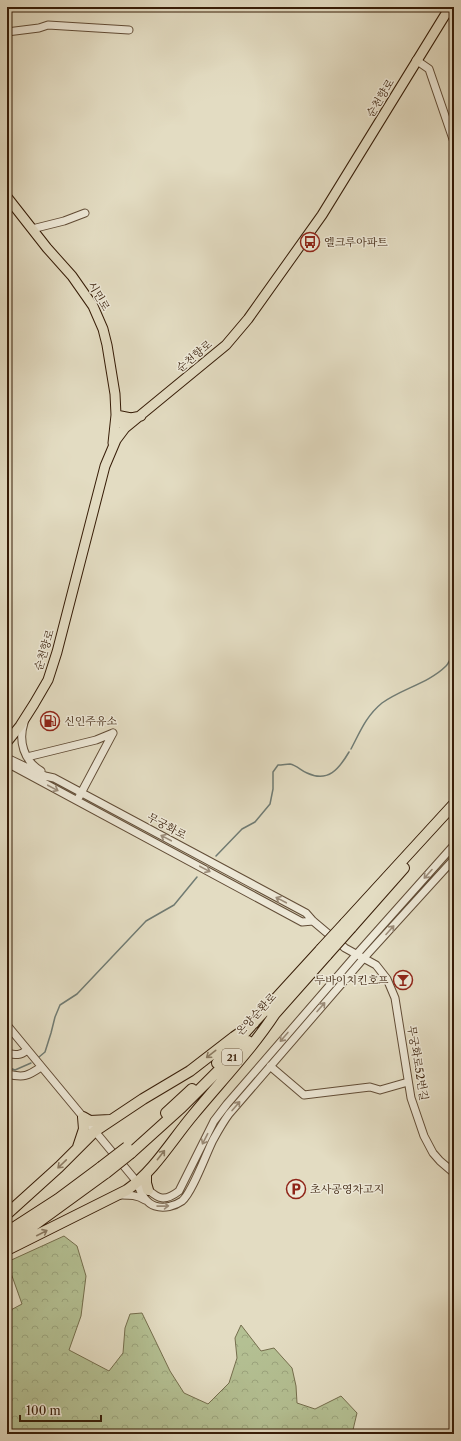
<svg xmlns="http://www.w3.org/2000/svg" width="461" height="1441" viewBox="0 0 461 1441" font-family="'Libre Caslon Text','Noto Serif KR',serif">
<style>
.forest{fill:url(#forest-crowns);stroke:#756e4d}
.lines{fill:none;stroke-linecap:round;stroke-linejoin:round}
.stream{stroke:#707b73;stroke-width:1.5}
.minor-casing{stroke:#614c36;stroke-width:9}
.major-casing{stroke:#361c07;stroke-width:11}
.highway-casing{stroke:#361c07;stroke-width:12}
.minor{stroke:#ede8d7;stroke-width:7}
.major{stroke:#e3dcc2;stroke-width:9}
.highway{stroke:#e3dcc2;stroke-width:10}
.highway-bridge-casing{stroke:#361c07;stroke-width:12;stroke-linecap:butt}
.highway-bridge{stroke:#e3dcc2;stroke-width:10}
.oneway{stroke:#9b8c79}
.oneway2{stroke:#8c7c64}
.labels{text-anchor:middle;stroke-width:3;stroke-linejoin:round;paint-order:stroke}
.shield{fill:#ede8d7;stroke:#6d5945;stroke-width:1}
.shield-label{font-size:10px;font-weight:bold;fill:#361c07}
.street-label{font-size:11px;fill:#361c07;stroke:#ede8d7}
.poi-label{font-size:11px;fill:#361c07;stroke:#ede8d7;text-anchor:start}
</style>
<defs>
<pattern id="forest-crowns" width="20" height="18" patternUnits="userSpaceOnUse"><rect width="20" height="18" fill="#b4c093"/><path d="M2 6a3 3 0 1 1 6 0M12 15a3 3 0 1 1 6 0" fill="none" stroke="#9ba47d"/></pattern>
</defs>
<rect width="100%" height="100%" fill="#e3dcc2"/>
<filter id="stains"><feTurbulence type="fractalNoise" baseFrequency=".005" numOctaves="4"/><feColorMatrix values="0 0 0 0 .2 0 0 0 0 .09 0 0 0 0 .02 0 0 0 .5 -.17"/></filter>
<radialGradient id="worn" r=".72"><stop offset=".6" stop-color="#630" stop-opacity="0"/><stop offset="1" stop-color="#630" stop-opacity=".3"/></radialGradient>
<path class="forest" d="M 64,1236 L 77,1246 L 86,1276 L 81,1316 L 69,1350 L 109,1371 L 123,1353 L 125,1328 L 130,1314 L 142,1313 L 170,1371 L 184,1393 L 208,1404 L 229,1383 L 237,1358 L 235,1338 L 241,1325 L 261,1351 L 274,1348 L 292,1368 L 296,1386 L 297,1403 L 315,1409 L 341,1396 L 357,1413 L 352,1434 L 7,1434 L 7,1312 L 22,1304 L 7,1262 Z"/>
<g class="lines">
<path class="stream" d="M 351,749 C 360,732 366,716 382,703 C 401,689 429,683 446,666 C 451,661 451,655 454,650
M 216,856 L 242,829 L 255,822 L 270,804 L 273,789 L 273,772 L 278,765 C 282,765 287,764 290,764 C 296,765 302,771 307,773 C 328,783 339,769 349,752
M 39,1057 L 45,1052 L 51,1033 L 55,1017 L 60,1005 L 77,994 L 146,921 L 174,905 L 197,877
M 7,1067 L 15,1070 L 31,1063"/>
<defs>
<path id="minor" d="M 7,32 L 39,28 L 48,25 L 129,30
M 416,60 L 429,69 L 454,142
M 32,229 L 64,221 L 85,213
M 24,723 C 18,741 24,761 41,771
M 27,757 L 96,740 L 113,733
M 7,758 L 45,776 L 54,778 L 306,913 L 313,921 L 345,948 L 376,965 L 387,979 L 395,998 L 411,1098 L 424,1136 L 433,1153 L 440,1161 L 454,1173
M 7,763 L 302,922 L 313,921
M 79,797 L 113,733
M 7,1025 L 137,1182 C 155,1192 158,1207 179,1191 L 214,1121 L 227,1104 L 356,955 L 454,845
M 7,1053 C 16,1055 20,1056 27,1050
M 270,1066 L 304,1095 L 370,1087 L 380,1090 L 408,1082
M 7,1074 C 24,1078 28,1076 41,1067
M 137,1182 C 140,1192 146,1203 155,1206 C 164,1209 175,1206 182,1201 C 192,1193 206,1154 213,1140 C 218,1131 223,1122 229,1114 L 363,959 L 454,859
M 121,1195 C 130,1195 137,1195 145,1200"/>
<path id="major" d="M 7,197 L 47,248 L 72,276 L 93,306 L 103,329 L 107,345 L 115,394 L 116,415 L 125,428
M 113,443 L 116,415 L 131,418 L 141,416
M 7,742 L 20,726 L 34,704 L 48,680 L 57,652 L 105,466 L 116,440 L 125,428 L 226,345 L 248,319 L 322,215 L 450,7"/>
<path id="highway" d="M 345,923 L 454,804
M 351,928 L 404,868
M 272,1017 L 327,955
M 217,1063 L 321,949
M 166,1113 L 192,1089
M 78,1147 L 84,1129 L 83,1117 L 90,1121 L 110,1120
M 131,1153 L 182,1107 L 248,1041
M 146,1174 L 146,1183 L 148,1190
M 7,1214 L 59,1167 L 95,1131 L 143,1099 L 190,1071 L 234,1037 L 254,1023
M 7,1232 L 58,1199 L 101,1167
M 7,1242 L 29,1229 L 106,1173
M 7,1250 L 127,1190 C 154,1171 172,1140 193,1115 C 221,1081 252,1049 276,1012"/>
</defs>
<use href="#minor" class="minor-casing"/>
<use href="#major" class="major-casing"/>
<use href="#highway" class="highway-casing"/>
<use href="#minor" class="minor"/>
<use href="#major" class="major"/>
<use href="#highway" class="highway"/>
<defs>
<path id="highway-bridge" d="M 321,949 L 345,923
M 327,955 L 351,928
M 101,1167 L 127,1147
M 106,1173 L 131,1153"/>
</defs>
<use href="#highway-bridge" class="highway-bridge-casing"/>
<use href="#highway-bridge" class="highway-bridge"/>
</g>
<defs><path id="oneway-shaft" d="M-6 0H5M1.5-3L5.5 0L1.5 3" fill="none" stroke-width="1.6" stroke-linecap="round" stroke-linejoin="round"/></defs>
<g class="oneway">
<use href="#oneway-shaft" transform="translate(53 788) rotate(28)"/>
<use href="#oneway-shaft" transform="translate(166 838) rotate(-152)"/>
<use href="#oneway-shaft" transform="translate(205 869) rotate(28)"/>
<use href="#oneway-shaft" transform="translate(428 874) rotate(132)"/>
<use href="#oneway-shaft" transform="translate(281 900) rotate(-152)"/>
<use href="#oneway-shaft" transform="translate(390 930) rotate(-48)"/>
<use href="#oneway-shaft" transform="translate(321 1007) rotate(-49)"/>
<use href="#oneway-shaft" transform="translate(284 1037) rotate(131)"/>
<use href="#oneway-shaft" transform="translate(236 1106) rotate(-49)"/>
<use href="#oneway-shaft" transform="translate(205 1139) rotate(117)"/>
<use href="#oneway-shaft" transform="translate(163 1206) rotate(-1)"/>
</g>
<g class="oneway2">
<use href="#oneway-shaft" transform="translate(211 1054) rotate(142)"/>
<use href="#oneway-shaft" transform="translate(161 1155) rotate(-52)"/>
<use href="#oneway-shaft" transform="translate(62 1164) rotate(136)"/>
<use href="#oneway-shaft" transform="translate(42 1233) rotate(-27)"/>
</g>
<defs>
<symbol id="bus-ring" viewBox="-11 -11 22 22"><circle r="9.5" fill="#ede8d7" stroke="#8f2418" stroke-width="1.5"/><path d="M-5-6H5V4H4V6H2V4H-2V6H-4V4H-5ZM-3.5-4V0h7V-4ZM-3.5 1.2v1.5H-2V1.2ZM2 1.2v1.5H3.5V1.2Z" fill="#8f2418"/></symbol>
<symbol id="fuel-ring" viewBox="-11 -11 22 22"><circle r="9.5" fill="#ede8d7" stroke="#8f2418" stroke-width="1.5"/><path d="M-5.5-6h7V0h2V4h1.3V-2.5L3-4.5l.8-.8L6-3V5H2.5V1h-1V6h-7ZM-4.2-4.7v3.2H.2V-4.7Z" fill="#8f2418"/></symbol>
<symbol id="bar-ring" viewBox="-11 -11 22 22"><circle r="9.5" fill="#ede8d7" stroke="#8f2418" stroke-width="1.5"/><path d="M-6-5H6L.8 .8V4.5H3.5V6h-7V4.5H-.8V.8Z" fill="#8f2418"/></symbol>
<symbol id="parking-ring" viewBox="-11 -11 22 22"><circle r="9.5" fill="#ede8d7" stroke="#8f2418" stroke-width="1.5"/><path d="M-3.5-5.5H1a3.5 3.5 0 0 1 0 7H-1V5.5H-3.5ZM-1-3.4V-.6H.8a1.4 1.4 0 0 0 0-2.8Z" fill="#8f2418"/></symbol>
</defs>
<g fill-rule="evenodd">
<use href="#bus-ring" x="299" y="231" width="22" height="22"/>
<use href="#fuel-ring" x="39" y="710" width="22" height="22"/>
<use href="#bar-ring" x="392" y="969" width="22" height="22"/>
<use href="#parking-ring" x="285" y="1178" width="22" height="22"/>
</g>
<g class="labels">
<rect class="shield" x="222" y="1049" width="20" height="16" rx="3"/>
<g class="shield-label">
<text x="232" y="1061">21</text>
</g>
<g class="street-label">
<text transform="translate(380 98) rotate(-59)" y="4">순천향로</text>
<text transform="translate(99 296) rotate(60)" y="4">시민로</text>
<text transform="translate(194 356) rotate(-40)" y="4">순천향로</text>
<text transform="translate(44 650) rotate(-73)" y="4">순천향로</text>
<text transform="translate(167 826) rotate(28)" y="4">무궁화로</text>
<text transform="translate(256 1014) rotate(-47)" y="4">온양순환로</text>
<text transform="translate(418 1063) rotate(80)" y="4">무궁화로52번길</text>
</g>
<g class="poi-label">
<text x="324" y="246">엘크루아파트</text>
<text x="64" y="725">신인주유소</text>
<text x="389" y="984" text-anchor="end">두바이치킨호프</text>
<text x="310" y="1193">초사공영차고지</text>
</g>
</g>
<rect width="461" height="1441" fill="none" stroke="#e3dcc2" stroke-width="24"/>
<rect x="8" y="8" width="445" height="1425" fill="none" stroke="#361c07" stroke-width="2"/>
<rect x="12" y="12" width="437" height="1417" fill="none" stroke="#361c07"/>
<path d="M20 1415v6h81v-6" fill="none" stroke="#361c07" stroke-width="2"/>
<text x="26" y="1415" font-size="12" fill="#361c07" stroke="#ede8d7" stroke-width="3" paint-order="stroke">100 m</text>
<rect width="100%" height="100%" filter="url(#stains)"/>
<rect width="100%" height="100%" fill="url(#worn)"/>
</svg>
